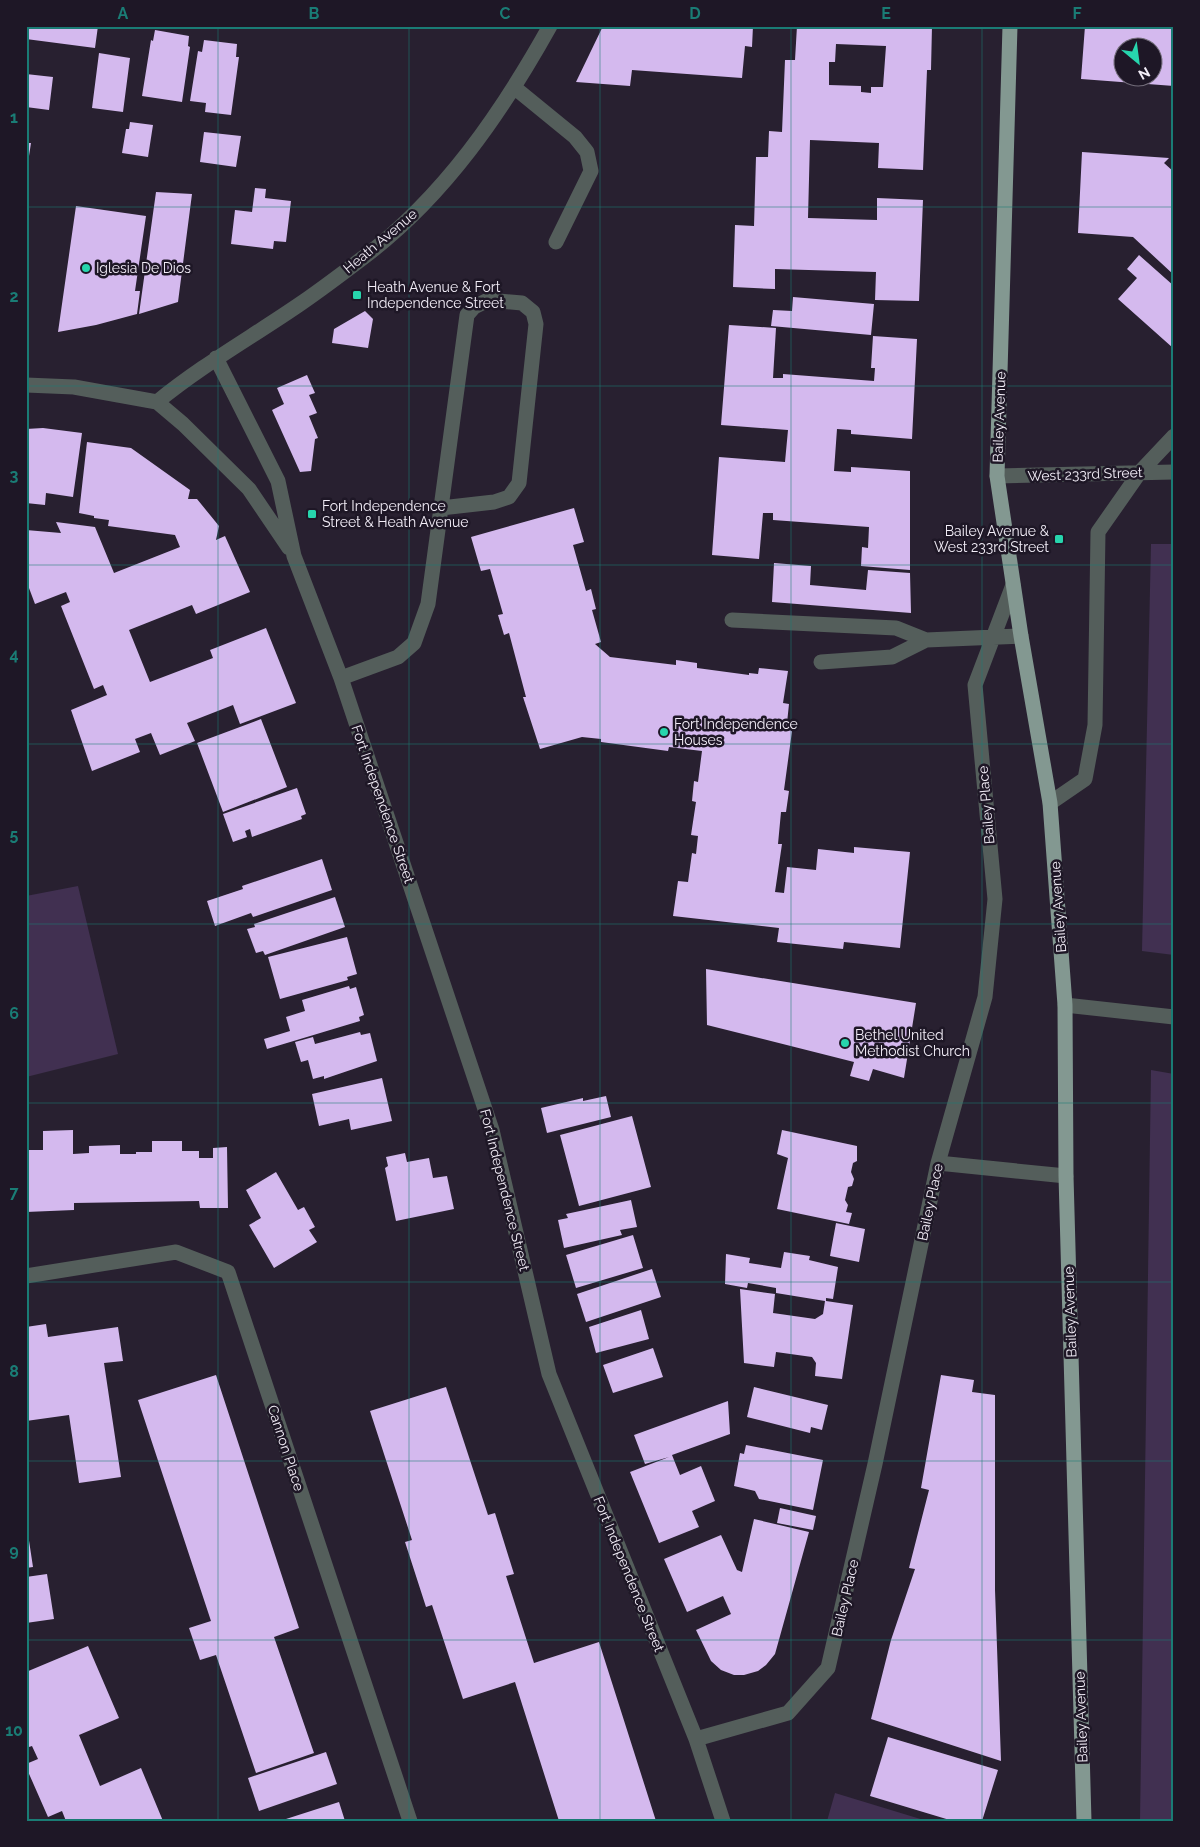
<svg xmlns="http://www.w3.org/2000/svg" width="1200" height="1847" viewBox="0 0 1200 1847" font-family="Raleway,sans-serif">
<style>
.green{fill:#413051}
.building{fill:#d4b9ee;fill-rule:evenodd}
.lines{fill:none;stroke-linecap:round;stroke-linejoin:round}
.minor{stroke:#545e5b;stroke-width:15}
.major{stroke:#839891;stroke-width:15}
.grid{fill:none;stroke:#1a7c75;stroke-width:1;stroke-opacity:0.55}
.poi-dot{fill:#27d5ad;stroke:#1e1726;stroke-width:2}
.labels{text-anchor:middle;stroke-width:5;stroke-linejoin:round;paint-order:stroke}
.street-label{font-size:14px;fill:#f3eef8;stroke:#1e1726}
.poi-label{font-size:14px;fill:#f3eef8;stroke:#1e1726;text-anchor:start}
.neatline{fill:none;stroke:#1a7c75;stroke-width:2}
.grid-label{font-size:16px;text-anchor:middle;font-weight:bold;fill:#1a7c75}
</style>
<rect width="100%" height="100%" fill="#282030"/>
<path class="green" d="M 1151,544 L 1174,544 L 1174,955 L 1142,951 Z
M 78,886 L 118,1054 L 26,1077 L 26,896 Z
M 1151,1070 L 1174,1074 L 1174,1821 L 1140,1821 Z
M 835,1793 L 927,1821 L 827,1821 Z"/>
<path class="building" d="M 26,26 L 98,26 L 95,48 L 26,39 Z
M 603,26 L 753,26 L 752,47 L 745,46 L 742,78 L 632,70 L 630,86 L 576,82 Z
M 797,26 L 932,26 L 931,70 L 927,70 L 923,170 L 878,168 L 879,143 L 810,140 L 808,218 L 877,220 L 877,198 L 923,200 L 919,301 L 875,300 L 876,272 L 775,269 L 775,289 L 733,287 L 735,225 L 754,226 L 756,157 L 768,157 L 769,131 L 782,132 L 785,60 L 795,60 ZM 836,44 L 886,46 L 883,87 L 871,87 L 871,93 L 861,92 L 861,86 L 829,85 L 829,62 L 835,62 Z
M 1085,26 L 1174,26 L 1174,86 L 1081,79 ZM 1122,48 L 1152,48 L 1152,78 L 1122,78 Z
M 155,30 L 189,36 L 188,46 L 190,47 L 182,102 L 142,96 L 151,40 L 153,41 Z
M 204,40 L 237,44 L 236,57 L 239,57 L 231,115 L 205,112 L 206,103 L 190,101 L 198,51 L 202,52 Z
M 99,53 L 130,58 L 123,112 L 92,108 Z
M 26,74 L 53,77 L 49,110 L 26,107 Z
M 130,122 L 153,125 L 148,157 L 122,153 L 126,129 L 129,129 Z
M 204,132 L 241,136 L 236,167 L 200,162 Z
M 26,143 L 31,143 L 27,169 L 26,169 Z
M 1082,152 L 1169,158 L 1164,163 L 1174,172 L 1174,275 L 1133,237 L 1078,233 Z
M 255,188 L 266,189 L 265,198 L 291,201 L 286,242 L 274,241 L 273,249 L 231,244 L 235,210 L 252,212 Z
M 156,192 L 192,194 L 178,302 L 139,314 Z
M 76,206 L 146,216 L 135,291 L 140,291 L 137,314 L 96,325 L 58,332 Z
M 1139,255 L 1174,286 L 1173,348 L 1118,299 L 1137,278 L 1127,269 Z
M 793,297 L 874,304 L 871,335 L 771,326 L 773,310 L 792,311 Z
M 365,311 L 373,319 L 368,348 L 332,343 L 334,329 Z
M 729,325 L 776,328 L 773,378 L 783,378 L 783,374 L 874,381 L 875,368 L 871,368 L 873,336 L 917,339 L 912,439 L 851,434 L 851,430 L 837,429 L 834,471 L 851,472 L 851,467 L 910,471 L 910,570 L 861,566 L 862,547 L 868,548 L 869,527 L 773,520 L 773,513 L 763,513 L 759,559 L 712,555 L 719,457 L 785,462 L 788,430 L 721,425 Z
M 307,375 L 315,393 L 309,395 L 317,413 L 309,416 L 318,438 L 315,439 L 311,471 L 300,472 L 272,410 L 284,404 L 277,388 Z
M 43,428 L 82,433 L 73,497 L 46,493 L 45,505 L 26,503 L 26,429 Z
M 87,442 L 131,448 L 190,490 L 188,499 L 197,499 L 219,526 L 216,540 L 225,536 L 250,592 L 196,614 L 192,605 L 129,630 L 150,682 L 213,658 L 210,650 L 266,628 L 296,703 L 240,724 L 233,705 L 187,723 L 195,741 L 160,755 L 151,733 L 135,739 L 140,752 L 92,771 L 71,710 L 107,695 L 103,685 L 94,689 L 61,606 L 70,602 L 66,592 L 35,604 L 26,580 L 26,530 L 61,533 L 56,522 L 95,527 L 114,573 L 180,547 L 175,535 L 108,526 L 109,520 L 94,518 L 94,516 L 79,513 Z
M 574,508 L 584,542 L 573,545 L 586,591 L 591,589 L 596,609 L 592,610 L 601,642 L 595,644 L 610,657 L 676,665 L 676,660 L 697,663 L 697,668 L 749,675 L 749,673 L 758,674 L 759,668 L 788,671 L 783,703 L 789,704 L 787,723 L 793,724 L 784,790 L 789,791 L 786,812 L 781,812 L 778,844 L 782,844 L 775,892 L 784,893 L 787,867 L 816,870 L 818,849 L 854,853 L 854,847 L 910,852 L 900,948 L 844,942 L 843,949 L 777,942 L 779,928 L 673,916 L 678,881 L 688,882 L 692,853 L 696,854 L 698,836 L 691,835 L 696,802 L 692,801 L 694,781 L 698,782 L 702,751 L 669,747 L 668,751 L 601,742 L 601,739 L 582,737 L 540,749 L 523,697 L 526,697 L 509,633 L 504,635 L 498,615 L 503,614 L 490,569 L 481,571 L 471,537 Z
M 774,563 L 811,566 L 810,585 L 866,590 L 868,570 L 910,573 L 911,613 L 772,602 Z
M 261,719 L 287,787 L 223,812 L 197,743 Z
M 297,788 L 306,814 L 301,816 L 302,819 L 252,837 L 250,829 L 245,831 L 247,837 L 233,842 L 223,814 Z
M 322,859 L 332,890 L 253,917 L 251,913 L 215,926 L 207,901 L 243,889 L 242,886 Z
M 335,897 L 345,927 L 265,955 L 263,951 L 256,953 L 247,929 L 255,927 L 254,924 Z
M 347,937 L 357,974 L 347,977 L 348,980 L 280,999 L 268,957 Z
M 706,969 L 916,1003 L 904,1078 L 873,1069 L 869,1081 L 850,1076 L 854,1062 L 707,1025 Z
M 349,986 L 350,989 L 356,987 L 364,1015 L 359,1017 L 360,1021 L 267,1049 L 264,1039 L 290,1031 L 286,1017 L 305,1011 L 302,1000 Z
M 360,1032 L 361,1035 L 370,1033 L 377,1061 L 324,1079 L 324,1076 L 313,1079 L 308,1060 L 301,1062 L 295,1042 L 313,1037 L 315,1044 Z
M 382,1078 L 392,1121 L 351,1130 L 349,1119 L 319,1126 L 312,1094 Z
M 606,1096 L 611,1117 L 547,1133 L 541,1108 L 583,1098 L 583,1101 Z
M 632,1116 L 651,1187 L 579,1206 L 560,1135 Z
M 73,1130 L 73,1154 L 89,1153 L 89,1146 L 120,1145 L 120,1154 L 136,1154 L 136,1152 L 152,1152 L 152,1141 L 182,1141 L 182,1151 L 199,1151 L 199,1158 L 213,1158 L 213,1148 L 227,1147 L 228,1208 L 200,1208 L 199,1201 L 74,1203 L 74,1210 L 26,1212 L 26,1150 L 43,1150 L 43,1131 Z
M 782,1130 L 857,1146 L 857,1161 L 853,1163 L 851,1172 L 854,1179 L 852,1186 L 848,1187 L 845,1200 L 848,1205 L 846,1212 L 852,1213 L 849,1224 L 777,1209 L 788,1158 L 777,1154 Z
M 405,1153 L 407,1162 L 429,1158 L 433,1178 L 447,1176 L 454,1209 L 396,1221 L 385,1168 L 388,1166 L 386,1157 Z
M 276,1172 L 298,1210 L 304,1207 L 315,1227 L 309,1230 L 317,1242 L 274,1268 L 249,1225 L 261,1218 L 246,1190 Z
M 631,1200 L 637,1227 L 620,1230 L 622,1235 L 564,1248 L 558,1220 L 568,1218 L 566,1214 Z
M 836,1223 L 865,1229 L 859,1262 L 830,1256 Z
M 633,1235 L 643,1268 L 576,1288 L 566,1255 Z
M 784,1252 L 810,1256 L 809,1260 L 838,1267 L 833,1299 L 826,1298 L 826,1301 L 853,1305 L 842,1379 L 815,1376 L 816,1363 L 812,1357 L 776,1352 L 774,1367 L 744,1363 L 740,1289 L 775,1294 L 773,1313 L 815,1319 L 823,1314 L 825,1301 L 776,1293 L 776,1288 L 748,1283 L 747,1288 L 725,1284 L 726,1254 L 750,1258 L 749,1263 L 781,1268 Z
M 652,1269 L 661,1297 L 586,1322 L 577,1294 Z
M 641,1310 L 649,1339 L 596,1353 L 589,1327 Z
M 46,1324 L 48,1337 L 118,1327 L 123,1361 L 104,1363 L 121,1477 L 79,1483 L 69,1415 L 26,1421 L 26,1327 Z
M 653,1348 L 663,1377 L 613,1393 L 603,1365 Z
M 216,1375 L 299,1628 L 274,1637 L 314,1753 L 256,1773 L 216,1655 L 200,1660 L 189,1628 L 211,1621 L 138,1400 Z
M 941,1375 L 974,1380 L 972,1392 L 995,1395 L 995,1590 L 1001,1761 L 871,1719 L 891,1640 L 915,1569 L 909,1568 L 929,1490 L 921,1488 Z
M 446,1387 L 488,1515 L 495,1513 L 514,1574 L 506,1576 L 534,1663 L 599,1642 L 656,1821 L 559,1821 L 515,1682 L 463,1699 L 432,1605 L 426,1607 L 405,1542 L 412,1540 L 370,1411 Z
M 754,1387 L 828,1405 L 822,1430 L 811,1427 L 810,1433 L 747,1417 Z
M 728,1401 L 730,1434 L 672,1455 L 680,1475 L 701,1466 L 715,1501 L 692,1511 L 699,1527 L 659,1543 L 630,1472 L 669,1457 L 645,1464 L 634,1435 Z
M 746,1445 L 823,1460 L 813,1510 L 759,1499 L 755,1491 L 734,1486 L 740,1453 L 744,1454 Z
M 780,1508 L 816,1516 L 813,1530 L 777,1523 Z
M 754,1519 L 809,1532 L 775,1654 L 766,1665 L 758,1671 L 744,1675 L 734,1675 L 721,1670 L 711,1661 L 696,1630 L 731,1614 L 723,1596 L 687,1612 L 664,1559 L 721,1535 L 737,1570 L 742,1572 Z
M 26,1534 L 28,1534 L 33,1567 L 26,1568 Z
M 47,1574 L 54,1619 L 26,1623 L 26,1577 Z
M 88,1646 L 119,1718 L 79,1735 L 100,1786 L 141,1768 L 163,1821 L 66,1821 L 62,1811 L 48,1817 L 26,1767 L 26,1764 L 38,1759 L 32,1746 L 26,1748 L 26,1672 Z
M 888,1737 L 998,1770 L 982,1821 L 953,1821 L 870,1796 Z
M 326,1752 L 337,1784 L 259,1811 L 248,1778 Z
M 339,1802 L 345,1821 L 286,1821 L 286,1819 Z"/>
<g class="lines">
<path class="minor" d="M 515,88 L 575,137 L 587,152 L 591,171 L 556,242
M 216,358 L 278,481 L 294,556 L 341,678 L 492,1130 L 549,1374 L 696,1739 L 723,1821
M 26,385 L 74,387 L 157,402 L 183,424 L 249,489 L 289,548
M 157,402 C 202,365 252,337 300,304 C 322,289 343,273 364,257 C 444,197 502,112 550,26
M 997,476 L 1174,472
M 732,620 L 896,628 L 926,640
M 821,662 L 892,657 L 926,640 L 1021,636
M 341,678 L 398,657 L 414,643 L 428,604 L 467,315 L 474,307 L 488,300 L 522,303 L 533,312 L 536,324 L 519,483 L 509,497 L 494,502 L 441,508
M 1050,803 L 1085,779 L 1095,725 L 1098,532 L 1140,472 L 1174,436
M 1065,1005 L 1174,1017
M 938,1163 L 1066,1176
M 26,1276 L 176,1252 L 228,1272 L 410,1821
M 696,1739 L 788,1713 L 828,1668 L 875,1464 L 938,1163 L 985,997 L 995,899 L 975,685 L 1013,585"/>
<path class="major" d="M 1010,26 L 997,476 L 1021,636 L 1050,803 L 1065,1005 L 1066,1176 L 1084,1821"/>
</g>
<path class="grid" d="M 218,26 L 218,1821M 409,26 L 409,1821M 600,26 L 600,1821M 791,26 L 791,1821M 982,26 L 982,1821M 26,207 L 1174,207M 26,386 L 1174,386M 26,565 L 1174,565M 26,744 L 1174,744M 26,924 L 1174,924M 26,1103 L 1174,1103M 26,1282 L 1174,1282M 26,1461 L 1174,1461M 26,1640 L 1174,1640"/>
<g class="poi-dot">
<circle cx="86" cy="268" r="5"/>
<rect x="352" y="290" width="10" height="10" rx="2.5"/>
<rect x="307" y="509" width="10" height="10" rx="2.5"/>
<rect x="1054" y="534" width="10" height="10" rx="2.5"/>
<circle cx="664" cy="732" r="5"/>
<circle cx="845" cy="1043" r="5"/>
</g>
<g class="labels">
<g class="street-label">
<text transform="translate(380 241) rotate(-40)" y="5">Heath Avenue</text>
<text transform="translate(999 417) rotate(-88)" y="5">Bailey Avenue</text>
<text transform="translate(1085 474) rotate(-2)" y="5">West 233rd Street</text>
<text transform="translate(383 804) rotate(71)" y="5">Fort Independence Street</text>
<text transform="translate(986 805) rotate(-95)" y="5">Bailey Place</text>
<text transform="translate(1058 907) rotate(-94)" y="5">Bailey Avenue</text>
<text transform="translate(505 1190) rotate(76)" y="5">Fort Independence Street</text>
<text transform="translate(930 1202) rotate(-78)" y="5">Bailey Place</text>
<text transform="translate(1070 1312) rotate(-92)" y="5">Bailey Avenue</text>
<text transform="translate(286 1448) rotate(72)" y="5">Cannon Place</text>
<text transform="translate(629 1574) rotate(68)" y="5">Fort Independence Street</text>
<text transform="translate(845 1598) rotate(-77)" y="5">Bailey Place</text>
<text transform="translate(1081 1717) rotate(-92)" y="5">Bailey Avenue</text>
</g>
<g class="poi-label">
<text x="96" y="273">Iglesia De Dios</text>
<text x="367" y="292">Heath Avenue &amp; Fort<tspan x="367" dy="16">Independence Street</tspan></text>
<text x="322" y="511">Fort Independence<tspan x="322" dy="16">Street &amp; Heath Avenue</tspan></text>
<text x="1049" y="536" text-anchor="end">Bailey Avenue &amp;<tspan x="1049" dy="16">West 233rd Street</tspan></text>
<text x="674" y="729">Fort Independence<tspan x="674" dy="16">Houses</tspan></text>
<text x="855" y="1040">Bethel United<tspan x="855" dy="16">Methodist Church</tspan></text>
</g>
</g>
<rect width="1200" height="1847" fill="none" stroke="#1e1726" stroke-width="55"/>
<g transform="translate(1138 62) rotate(151)"><circle r="24" fill="#1e1726" stroke="#736d7a"/>
<path d="M0-4L9 19L0 12L-9 19Z" fill="#27d5ad"/>
<text y="-8" font-size="14" font-weight="bold" text-anchor="middle" fill="#f3eef8">N</text>
</g>
<rect x="28" y="28" width="1144" height="1792" class="neatline"/>
<g class="grid-label">
<text x="123" y="19">A</text>
<text x="314" y="19">B</text>
<text x="505" y="19">C</text>
<text x="695" y="19">D</text>
<text x="886" y="19">E</text>
<text x="1077" y="19">F</text>
<text x="14" y="123">1</text>
<text x="14" y="302">2</text>
<text x="14" y="481">3</text>
<text x="14" y="660">4</text>
<text x="14" y="840">5</text>
<text x="14" y="1019">6</text>
<text x="14" y="1198">7</text>
<text x="14" y="1377">8</text>
<text x="14" y="1556">9</text>
<text x="14" y="1736">10</text>
</g>
</svg>
